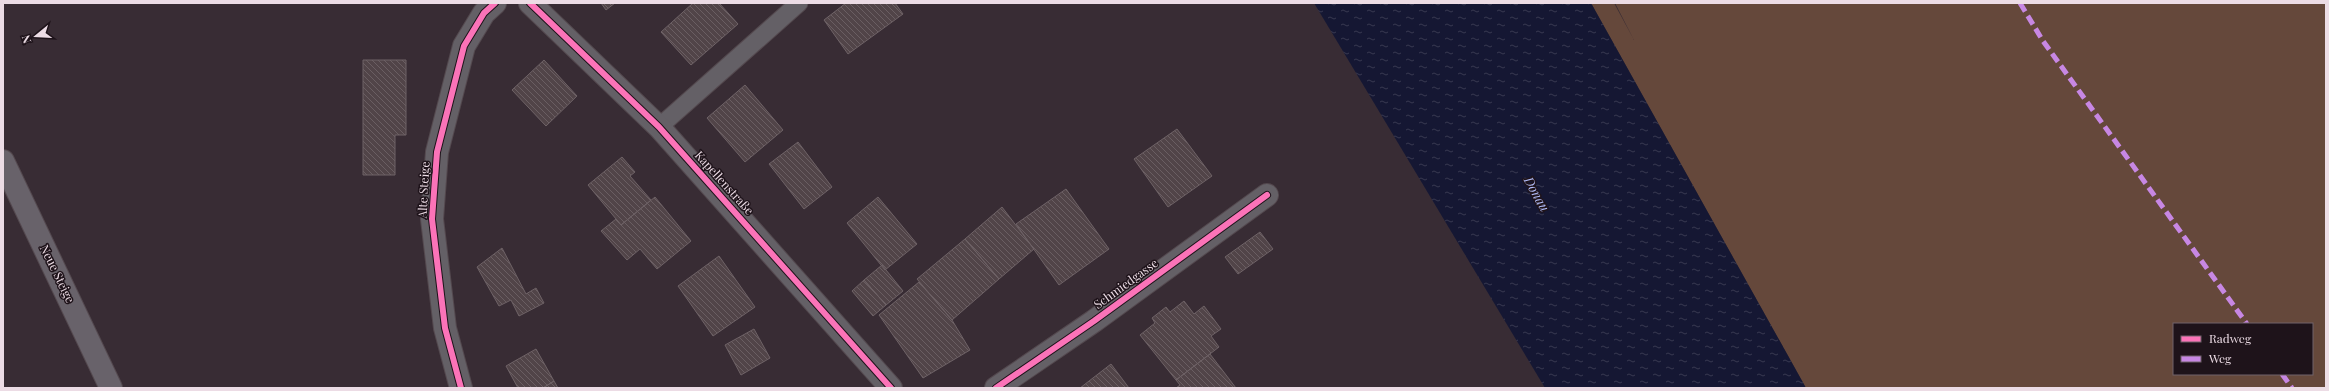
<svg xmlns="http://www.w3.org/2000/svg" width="2329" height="391" viewBox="0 0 2329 391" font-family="'Playfair Display',serif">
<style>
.green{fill:#65483b;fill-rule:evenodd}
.water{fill:url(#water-ripples)}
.building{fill:url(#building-back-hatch);stroke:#6e6266}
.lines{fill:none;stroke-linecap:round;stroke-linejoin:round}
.service-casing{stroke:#54494f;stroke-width:19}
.minor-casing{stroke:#54494f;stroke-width:24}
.secondary-casing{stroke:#54494f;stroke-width:24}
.service{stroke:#646066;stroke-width:17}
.minor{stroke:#646066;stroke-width:22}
.secondary{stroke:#68626a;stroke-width:22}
.quiet{stroke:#c787e3;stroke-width:5;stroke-dasharray:10 5;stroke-linecap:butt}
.cycleway-casing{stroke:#1e131a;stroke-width:8}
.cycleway{stroke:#fb73b8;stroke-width:6}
.labels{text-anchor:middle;stroke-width:3;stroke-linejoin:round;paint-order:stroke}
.street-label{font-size:12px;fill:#ecdce5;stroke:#1e131a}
.water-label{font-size:13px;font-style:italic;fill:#b2bdfa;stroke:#1e131a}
</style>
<defs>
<pattern id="water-ripples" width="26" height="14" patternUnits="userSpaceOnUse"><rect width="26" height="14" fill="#151733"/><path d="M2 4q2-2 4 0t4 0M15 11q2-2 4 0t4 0" fill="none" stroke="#373850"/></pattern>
<pattern id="building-back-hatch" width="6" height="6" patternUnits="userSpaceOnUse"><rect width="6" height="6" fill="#514448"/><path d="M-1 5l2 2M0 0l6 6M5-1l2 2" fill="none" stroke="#6a5e62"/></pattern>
</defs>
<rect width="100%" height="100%" fill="#382c34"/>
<path class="green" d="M 1591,3 L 1614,3 L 1634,40 L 1615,3 L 2326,3 L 2326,388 L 1806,388 ZM 2174,324 L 2312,324 L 2312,374 L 2174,374 Z"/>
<path class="water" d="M 1314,3 L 1591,3 L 1806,388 L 1545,388 Z"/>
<path class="building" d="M 601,3 L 615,3 L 606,10 Z
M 693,3 L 719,3 L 738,24 L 691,65 L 661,32 Z
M 846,3 L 895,3 L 903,14 L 848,54 L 824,20 Z
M 363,60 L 406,60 L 406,135 L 395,135 L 395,175 L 363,175 Z
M 544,60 L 577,96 L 546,126 L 512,90 Z
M 745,85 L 783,130 L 745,162 L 707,118 Z
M 1177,129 L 1212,176 L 1168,207 L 1134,159 Z
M 798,142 L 832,187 L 804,209 L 769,164 Z
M 622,157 L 635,172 L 630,176 L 651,200 L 621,225 L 588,185 Z
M 1066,189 L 1109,249 L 1059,285 L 1016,224 Z
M 655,197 L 691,241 L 657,269 L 640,249 L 627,260 L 601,231 L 616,219 L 621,225 Z
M 878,197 L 917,244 L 885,270 L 847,223 Z
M 1002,207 L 1034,249 L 999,279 L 965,239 Z
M 1260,232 L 1273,249 L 1238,274 L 1225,257 Z
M 965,239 L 999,279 L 952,320 L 917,279 Z
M 502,248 L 526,294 L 536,288 L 544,303 L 519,316 L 511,300 L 499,306 L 477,267 Z
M 719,256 L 755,307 L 713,336 L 678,286 Z
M 882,265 L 903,291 L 886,305 L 864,280 Z
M 864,280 L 886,305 L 873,316 L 852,291 Z
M 919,282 L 952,320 L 970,350 L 923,378 L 879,315 Z
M 1184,301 L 1194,314 L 1204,306 L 1221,329 L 1211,336 L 1219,347 L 1176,380 L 1140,335 L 1155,323 L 1152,318 L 1166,307 L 1170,312 Z
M 754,329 L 770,358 L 741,375 L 725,345 Z
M 536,349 L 554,381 L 543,388 L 518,388 L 506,366 Z
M 1210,354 L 1236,388 L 1176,388 L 1180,385 L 1176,380 Z
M 1111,364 L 1129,388 L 1080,388 Z
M 554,381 L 558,388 L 543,388 Z"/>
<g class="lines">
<defs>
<path id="service" d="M 659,127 L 799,3"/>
<path id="minor" d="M 530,3 L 659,127 L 891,388
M 461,388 L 445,328 L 432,219 L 437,152 L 464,46 L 484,13 L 495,3
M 996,388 L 1094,321 L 1267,195"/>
<path id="secondary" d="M 3,161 L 111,388"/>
</defs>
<use href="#service" class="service-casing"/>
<use href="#minor" class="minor-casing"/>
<use href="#secondary" class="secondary-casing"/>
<use href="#service" class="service"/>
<use href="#minor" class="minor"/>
<use href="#secondary" class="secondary"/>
<path class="quiet" d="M 2020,3 L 2043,41 L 2247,324
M 2282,374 L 2292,388"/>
<defs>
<path id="cycleway" d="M 530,3 L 659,127 L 891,388
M 461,388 L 445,328 L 432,219 L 437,152 L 464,46 L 484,13 L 495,3
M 996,388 L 1094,321 L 1267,195"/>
</defs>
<use href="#cycleway" class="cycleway-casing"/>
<use href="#cycleway" class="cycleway"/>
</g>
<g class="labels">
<g class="street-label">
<text transform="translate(724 183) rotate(48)" y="4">Kapellenstraße</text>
<text transform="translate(424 190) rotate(-87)" y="4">Alte Steige</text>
<text transform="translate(57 274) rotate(64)" y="4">Neue Steige</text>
<text transform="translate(1126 284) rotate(-36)" y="4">Schmiedgasse</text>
</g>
<g class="water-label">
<text transform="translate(1537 194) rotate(61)" y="5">Donau</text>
</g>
</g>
<rect width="2329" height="391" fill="none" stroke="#ecdce5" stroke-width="8"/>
<rect x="2173" y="323" width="140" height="52" fill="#1e131a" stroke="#70636b"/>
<rect x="2181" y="336" width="20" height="6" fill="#fb73b8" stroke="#70636b"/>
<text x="2209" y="343" font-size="12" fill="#ecdce5">Radweg</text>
<rect x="2181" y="356" width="20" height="6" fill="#c787e3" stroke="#70636b"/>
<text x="2209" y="363" font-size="12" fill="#ecdce5">Weg</text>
<g transform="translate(36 36) rotate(252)" stroke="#1e131a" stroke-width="3" paint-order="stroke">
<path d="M0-3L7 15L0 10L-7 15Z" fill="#ecdce5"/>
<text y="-6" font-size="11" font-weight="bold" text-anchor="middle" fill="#ecdce5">N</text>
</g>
</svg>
